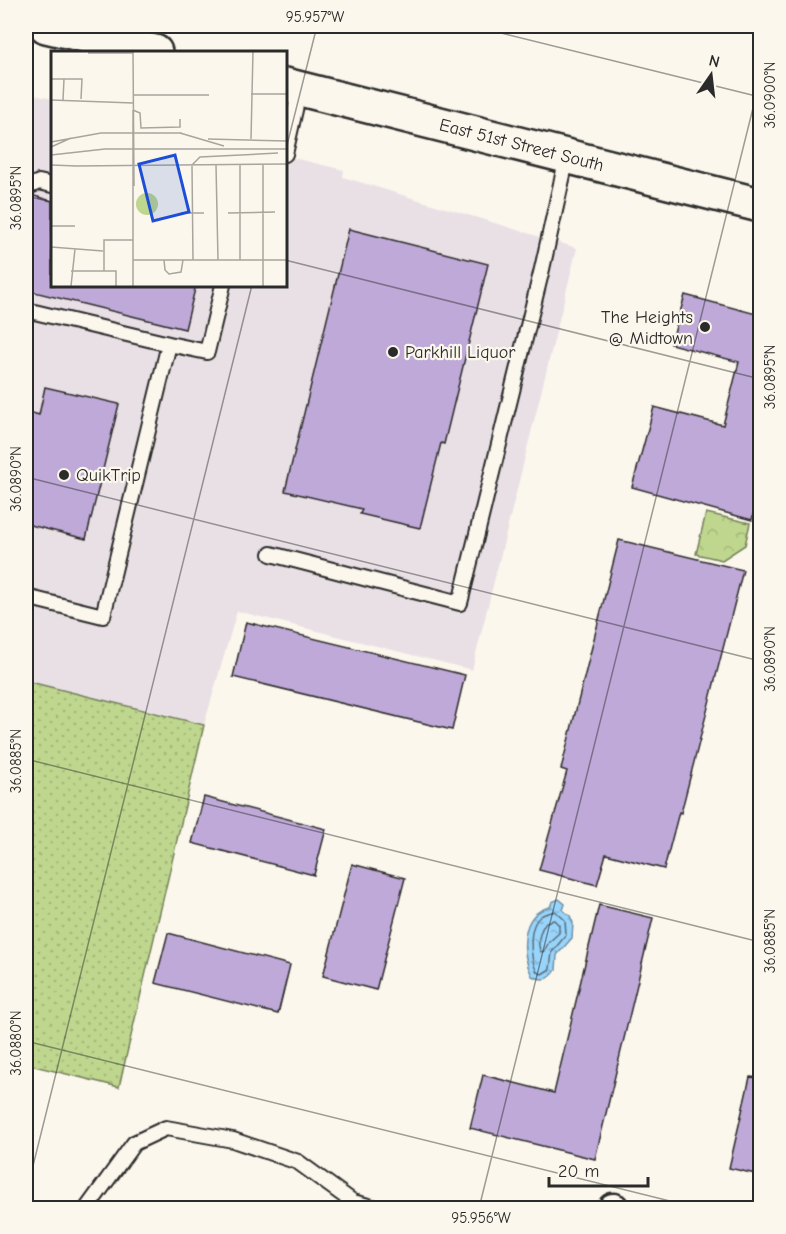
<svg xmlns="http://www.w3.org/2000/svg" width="786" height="1234" viewBox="0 0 786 1234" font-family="'Comic Neue',sans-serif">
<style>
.built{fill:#e9e0e6}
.grass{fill:url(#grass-dots);stroke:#74805c;stroke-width:1.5}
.forest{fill:url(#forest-crowns);stroke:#74805c;stroke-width:1.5}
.water{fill:url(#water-ripples);stroke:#6d90a7;stroke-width:1.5}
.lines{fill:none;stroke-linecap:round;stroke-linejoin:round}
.shore{stroke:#576f7e;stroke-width:1.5}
.building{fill:#bfa9d8;stroke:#2b2b2b;stroke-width:1.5}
.lane-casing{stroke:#2b2b2b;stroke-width:18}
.street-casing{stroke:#2b2b2b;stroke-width:33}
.secondary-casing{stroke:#2b2b2b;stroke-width:38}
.lane{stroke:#fbf7ec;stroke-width:14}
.street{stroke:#fbf7ec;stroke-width:28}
.secondary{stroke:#fbf7ec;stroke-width:33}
.ticks{fill:none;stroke:#2b2b2b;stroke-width:1.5;stroke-opacity:0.45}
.poi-dot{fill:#2b2b2b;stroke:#fbf7ec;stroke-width:2}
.labels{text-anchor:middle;stroke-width:4.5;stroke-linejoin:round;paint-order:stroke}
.street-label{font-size:18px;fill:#2b2b2b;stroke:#fbf7ec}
.poi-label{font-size:18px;fill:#2b2b2b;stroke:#fbf7ec;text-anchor:start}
.inset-road{fill:none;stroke:#a8a59f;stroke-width:1.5}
.view{fill:#1d4ed8;fill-opacity:0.15;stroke:#1d4ed8;stroke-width:3}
.inset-edge{fill:none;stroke:#2b2b2b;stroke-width:3}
.neatline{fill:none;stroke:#2b2b2b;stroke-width:2}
.ticks-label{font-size:15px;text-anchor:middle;fill:#2b2b2b}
</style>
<defs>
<pattern id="grass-dots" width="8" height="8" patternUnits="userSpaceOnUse" patternTransform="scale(1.5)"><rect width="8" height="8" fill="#bed68d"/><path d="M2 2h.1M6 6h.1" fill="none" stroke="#a3b87a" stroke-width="1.8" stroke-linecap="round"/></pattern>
<pattern id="forest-crowns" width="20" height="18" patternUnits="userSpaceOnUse" patternTransform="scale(1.5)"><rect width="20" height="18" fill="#bed68d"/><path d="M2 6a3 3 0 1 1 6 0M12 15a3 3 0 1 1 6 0" fill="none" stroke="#a3b87a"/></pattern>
<pattern id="water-ripples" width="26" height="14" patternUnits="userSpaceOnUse" patternTransform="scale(1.5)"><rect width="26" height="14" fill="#99d4fa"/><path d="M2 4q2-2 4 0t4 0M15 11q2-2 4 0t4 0" fill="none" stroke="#84b6d6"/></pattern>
</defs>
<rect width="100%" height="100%" fill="#fbf7ec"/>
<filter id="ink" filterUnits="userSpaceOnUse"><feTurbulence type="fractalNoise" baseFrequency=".0167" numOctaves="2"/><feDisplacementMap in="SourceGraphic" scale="12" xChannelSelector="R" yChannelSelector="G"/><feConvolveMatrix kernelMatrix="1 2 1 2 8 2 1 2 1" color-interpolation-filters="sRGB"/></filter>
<g filter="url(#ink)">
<path class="built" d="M 26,93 L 52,99 L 52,285 L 285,285 L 285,156 L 344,170 L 343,177 L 577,248 L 472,670 L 237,611 L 204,725 L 26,681 Z"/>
<path class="grass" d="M 26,681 L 204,725 L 119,1087 L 26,1064 Z"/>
<path class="forest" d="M 706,513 L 750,523 L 745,545 L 722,560 L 696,554 Z"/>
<path class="water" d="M 559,899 L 565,904 L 563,910 L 570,916 L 573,923 L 572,938 L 557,955 L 556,970 C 549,980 543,981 532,976 C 521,953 519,914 550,907 L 552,902 Z"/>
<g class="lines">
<path class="shore" d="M 555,911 L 565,920 L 566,935 L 552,952 L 550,969 L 542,974 L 537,972 C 530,959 527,926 541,916 C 545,913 551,913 555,911 Z
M 554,920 L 559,925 L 559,933 L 549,942 L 544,951 L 541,952 C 536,943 540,930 546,922 Z"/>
</g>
<path class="building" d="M 31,195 L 52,201 L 52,285 L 196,285 L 185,329 L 26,290 L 26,197 Z
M 349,229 L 488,264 L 444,444 L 441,443 L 420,528 L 360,514 L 362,509 L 285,491 Z
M 685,295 L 760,315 L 760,485 L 752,520 L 632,487 L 654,407 L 723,425 L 739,362 L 671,344 Z
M 45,387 L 119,404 L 86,539 L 26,524 L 26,411 L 39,415 Z
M 619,540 L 743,570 L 681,813 L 679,812 L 664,869 L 606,854 L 597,885 L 539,870 L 567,771 L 561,769 Z
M 246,622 L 465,675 L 452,730 L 233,677 Z
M 204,797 L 326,829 L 314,875 L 192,843 Z
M 352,864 L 405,878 L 376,990 L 323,976 Z
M 599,905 L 653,918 L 595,1159 L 470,1128 L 483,1075 L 554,1093 Z
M 168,933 L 290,965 L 278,1014 L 155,983 Z
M 750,1077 L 760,1078 L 760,1175 L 729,1168 Z"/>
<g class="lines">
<defs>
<path id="lane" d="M 285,154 L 300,88
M 26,188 L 39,182 L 52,185
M 26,310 L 169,344
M 271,554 L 460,603 L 542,269 L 567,157
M 26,597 L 103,616 L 169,344 L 207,352 L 223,285
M 87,1208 L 134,1143 L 166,1128 L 233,1140 L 298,1162 L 353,1202 L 376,1208"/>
<path id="street" d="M 613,1208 L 614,1208"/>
<g id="secondary">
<path d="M 46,26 L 155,52"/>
<path id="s1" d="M 285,85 L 760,205"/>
</g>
</defs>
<use href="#lane" class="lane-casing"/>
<use href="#street" class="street-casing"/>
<use href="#secondary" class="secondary-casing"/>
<use href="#lane" class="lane"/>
<use href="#street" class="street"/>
<use href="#secondary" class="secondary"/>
</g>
</g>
<path class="ticks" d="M 473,26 L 760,97M 285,153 L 317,26M 26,196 L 52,202M 285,260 L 760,379M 26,477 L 760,661M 26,759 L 760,942M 26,1041 L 698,1208M 26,1194 L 252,285M 479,1208 L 760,80"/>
<g class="poi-dot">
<circle cx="705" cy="327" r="6"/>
<circle cx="393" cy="352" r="6"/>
<circle cx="64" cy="475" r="6"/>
</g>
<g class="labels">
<g class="street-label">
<text dy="6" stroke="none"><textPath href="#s1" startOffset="244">East 51st Street South</textPath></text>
</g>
<g class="poi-label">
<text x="693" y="323" text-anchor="end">The Heights<tspan x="693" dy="21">@ Midtown</tspan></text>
<text x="405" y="358">Parkhill Liquor</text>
<text x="76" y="481">QuikTrip</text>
</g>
</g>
<g transform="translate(51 51)">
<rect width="236" height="236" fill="#fbf7ec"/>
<path d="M85 153a11 11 0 1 1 22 0a11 11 0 1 1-22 0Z" fill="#bed68d"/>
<path class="inset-road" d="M 82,0 L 83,135M 37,2 L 82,2M 0,28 L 31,28 L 30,48M 200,43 L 236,43M 82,44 L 158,44M 0,49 L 82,52M 12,49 L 13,28M 82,59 L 89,62 L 90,77 L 129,76 L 129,68M 82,59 L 82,235M 129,82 L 173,95M 157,88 L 236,90M 200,88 L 202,0M 0,91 L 50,82 L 131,82M 0,96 L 20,87M 0,104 L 54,98 L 236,98M 212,113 L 212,235M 0,114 L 26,115M 141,114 L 149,106 L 227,102M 165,114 L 167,209M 24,115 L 236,113M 141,115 L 142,209M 130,162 L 153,162M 177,162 L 224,161M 0,175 L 24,175M 0,196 L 52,200M 82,209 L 236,209M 113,209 L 114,219 L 118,223 L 130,221 L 132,209M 189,209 L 189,114M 20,220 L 65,220 L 65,235M 53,220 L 53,189 L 82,189M 20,235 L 24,198"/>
<path class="view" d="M 124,104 L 138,161 L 102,170 L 88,113 Z"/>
<rect width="236" height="236" class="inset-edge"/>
</g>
<rect width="786" height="1234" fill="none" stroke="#fbf7ec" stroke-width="66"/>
<g transform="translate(711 75) rotate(14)" stroke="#fbf7ec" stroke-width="4.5" paint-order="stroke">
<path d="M0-4.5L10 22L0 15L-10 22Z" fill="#2b2b2b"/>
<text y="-9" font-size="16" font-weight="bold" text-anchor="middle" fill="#2b2b2b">N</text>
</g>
<path d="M549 1177v9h99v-9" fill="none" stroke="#2b2b2b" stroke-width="3"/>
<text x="558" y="1177" font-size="18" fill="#2b2b2b" stroke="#fbf7ec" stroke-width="4.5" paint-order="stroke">20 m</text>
<rect x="33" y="33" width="720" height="1168" class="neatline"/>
<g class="ticks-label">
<text x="315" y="22">95.957°W</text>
<text transform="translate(770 95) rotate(-90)" y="5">36.0900°N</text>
<text transform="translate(16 198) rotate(-90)" y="5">36.0895°N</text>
<text transform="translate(770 377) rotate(-90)" y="5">36.0895°N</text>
<text transform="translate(16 479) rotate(-90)" y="5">36.0890°N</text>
<text transform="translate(770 659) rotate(-90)" y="5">36.0890°N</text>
<text transform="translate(16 761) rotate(-90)" y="5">36.0885°N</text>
<text transform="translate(770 941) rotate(-90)" y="5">36.0885°N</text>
<text transform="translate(16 1043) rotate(-90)" y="5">36.0880°N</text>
<text x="481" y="1223">95.956°W</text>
</g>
</svg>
